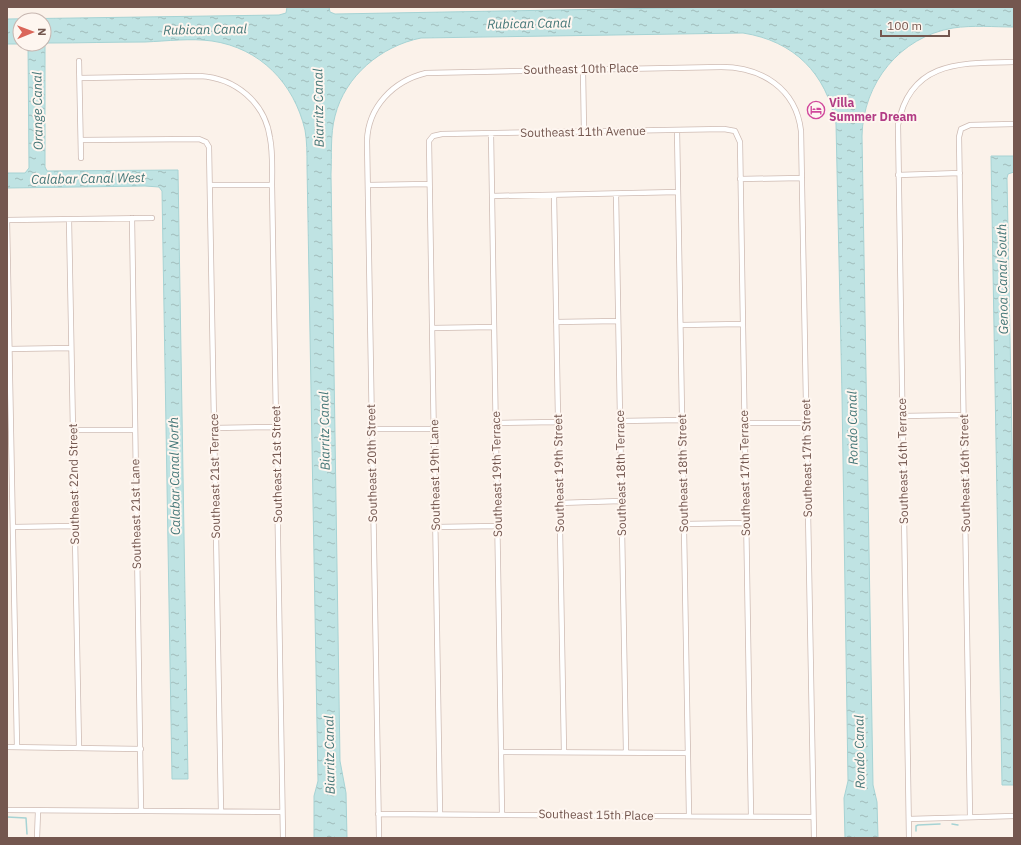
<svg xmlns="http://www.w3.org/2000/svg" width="1021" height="845" viewBox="0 0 1021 845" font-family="'IBM Plex Sans',sans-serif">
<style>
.water{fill:url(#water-ripples);stroke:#a6d3d4}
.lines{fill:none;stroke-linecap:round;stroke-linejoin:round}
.stream{stroke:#a6d3d4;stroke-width:1.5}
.minor-casing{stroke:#cebbb3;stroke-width:6}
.minor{stroke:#fff;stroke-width:4.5}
.labels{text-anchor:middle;stroke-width:4;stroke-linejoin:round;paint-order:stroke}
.street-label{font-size:12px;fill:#74574f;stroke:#fef6f0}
.hotel-label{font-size:12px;font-weight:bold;fill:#b23c85;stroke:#fef6f0;text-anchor:start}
.water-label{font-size:13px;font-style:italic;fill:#437677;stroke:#fef6f0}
</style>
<defs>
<pattern id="water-ripples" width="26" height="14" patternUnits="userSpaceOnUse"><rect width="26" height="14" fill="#bfe3e3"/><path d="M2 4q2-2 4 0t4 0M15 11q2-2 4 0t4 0" fill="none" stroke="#a0bbba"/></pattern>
</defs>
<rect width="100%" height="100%" fill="#fbf2ea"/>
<path class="water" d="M 287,7 L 329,7 L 330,12 L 335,14 L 725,7 L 1014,7 L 1014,27 C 994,27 973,25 953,28 C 900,37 863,83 862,136 L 873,785 L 877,802 L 878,838 L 845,838 L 844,798 L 848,781 L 842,396 L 836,124 C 826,73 794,41 743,33 L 421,38 C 381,46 345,76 335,116 C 330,135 332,155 331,174 L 340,761 L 346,793 L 347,838 L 314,838 L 314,796 L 318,781 L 307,166 C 307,154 307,141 305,130 C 294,83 260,48 212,41 C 191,38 167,41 145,42 C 113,42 81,43 48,43 L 45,45 L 45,167 L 47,171 L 178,170 L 188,779 L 172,779 L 162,191 L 159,187 L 145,186 L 7,188 L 7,173 L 25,173 L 29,168 L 28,44 L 44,44 L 44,20 L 20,20 L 20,44 L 7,44 L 7,19 L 279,15 L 286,13 Z
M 991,156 L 1014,156 L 1014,172 L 1008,174 L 1007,178 L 1014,544 L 1014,785 L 1002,785 Z"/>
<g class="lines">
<path class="stream" d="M 7,817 L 26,818 L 27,834
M 952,824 L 958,825
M 916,831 L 916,826 L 918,825 L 940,824"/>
<defs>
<path id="minor" d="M 79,61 L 81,158
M 583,70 L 584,132
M 80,78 L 200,76 C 235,78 265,102 270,138 C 273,153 272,169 272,185 L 283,838
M 677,130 L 689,815
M 491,134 L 502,814
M 81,140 L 199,139 L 206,142 L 209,147 L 221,811
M 898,175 L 960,173
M 740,179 L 802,178
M 210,185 L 272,185
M 368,185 L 429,184
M 616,194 L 626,752
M 554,195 L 564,752
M 492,196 L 678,192
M 132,218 L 141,810
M 7,220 L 17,747
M 7,220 L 152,218
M 69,220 L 79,748
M 556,322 L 618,321
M 681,325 L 742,324
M 432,328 L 494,327
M 9,349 L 71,348
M 902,416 L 964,415
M 620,421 L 682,420
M 496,423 L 558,422
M 744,423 L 807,423
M 214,428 L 276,427
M 372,429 L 434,429
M 73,430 L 135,430
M 559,503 L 621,501
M 684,524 L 746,523
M 13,527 L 74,526
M 436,527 L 497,526
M 7,747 L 141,749
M 501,752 L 688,753
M 7,810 L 282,812
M 440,813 L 429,141 L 433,136 L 442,134 L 724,129 L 735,131 L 740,142 L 751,816
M 378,814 L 813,817
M 970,817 L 959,137 L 961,129 L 970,125 L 1014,124
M 909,819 L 1014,816
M 37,838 L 38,811
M 379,838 L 367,141 C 368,107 393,81 426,73 L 721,67 C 761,67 796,88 801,131 L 814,838
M 909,838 L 898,125 C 910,60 962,63 1014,62"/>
</defs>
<use href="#minor" class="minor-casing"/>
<use href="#minor" class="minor"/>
</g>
<defs>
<symbol id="hotel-ring" viewBox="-11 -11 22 22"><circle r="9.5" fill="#fef6f0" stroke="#d1479c" stroke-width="1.5"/><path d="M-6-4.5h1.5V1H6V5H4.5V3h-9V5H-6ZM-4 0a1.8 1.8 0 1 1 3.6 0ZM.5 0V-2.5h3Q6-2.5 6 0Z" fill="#d1479c"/></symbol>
</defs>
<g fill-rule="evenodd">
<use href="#hotel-ring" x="806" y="100" width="20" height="20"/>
</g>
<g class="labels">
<g class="street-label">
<text transform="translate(581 69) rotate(-1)" y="4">Southeast 10th Place</text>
<text transform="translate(583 132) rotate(-1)" y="4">Southeast 11th Avenue</text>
<text transform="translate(807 458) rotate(-91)" y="4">Southeast 17th Street</text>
<text transform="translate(903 461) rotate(-91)" y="4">Southeast 16th Terrace</text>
<text transform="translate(372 463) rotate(-91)" y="4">Southeast 20th Street</text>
<text transform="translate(277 464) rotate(-91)" y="4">Southeast 21st Street</text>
<text transform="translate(559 473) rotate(-91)" y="4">Southeast 19th Street</text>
<text transform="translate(621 473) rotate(-91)" y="4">Southeast 18th Terrace</text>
<text transform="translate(683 473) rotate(-91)" y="4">Southeast 18th Street</text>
<text transform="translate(745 473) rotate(-91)" y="4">Southeast 17th Terrace</text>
<text transform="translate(965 473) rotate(-91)" y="4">Southeast 16th Street</text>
<text transform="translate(497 474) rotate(-91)" y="4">Southeast 19th Terrace</text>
<text transform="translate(435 475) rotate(-91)" y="4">Southeast 19th Lane</text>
<text transform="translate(215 476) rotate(-91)" y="4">Southeast 21st Terrace</text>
<text transform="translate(74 484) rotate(-91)" y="4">Southeast 22nd Street</text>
<text transform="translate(136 514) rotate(-91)" y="4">Southeast 21st Lane</text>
<text transform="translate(596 815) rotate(1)" y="4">Southeast 15th Place</text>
</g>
<g class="hotel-label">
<text x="829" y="107">Villa<tspan x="829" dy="14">Summer Dream</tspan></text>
</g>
<g class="water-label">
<text transform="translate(529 23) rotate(-1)" y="5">Rubican Canal</text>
<text transform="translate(205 29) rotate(-1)" y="5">Rubican Canal</text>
<text transform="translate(318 108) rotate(-91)" y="5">Biarritz Canal</text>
<text transform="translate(37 111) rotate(-91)" y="5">Orange Canal</text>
<text transform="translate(88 178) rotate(-1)" y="5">Calabar Canal West</text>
<text transform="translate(1002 279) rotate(-91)" y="5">Genoa Canal South</text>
<text transform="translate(852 428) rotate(-91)" y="5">Rondo Canal</text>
<text transform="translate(324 431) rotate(-91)" y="5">Biarritz Canal</text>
<text transform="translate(174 476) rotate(-91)" y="5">Calabar Canal North</text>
<text transform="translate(859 752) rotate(-91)" y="5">Rondo Canal</text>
<text transform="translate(329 755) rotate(-91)" y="5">Biarritz Canal</text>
</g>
</g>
<rect width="1021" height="845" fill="none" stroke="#74574f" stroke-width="16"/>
<g transform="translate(32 32) rotate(89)"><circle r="19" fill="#fef6f0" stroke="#c7b6b0"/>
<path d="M0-3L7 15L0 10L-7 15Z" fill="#da665a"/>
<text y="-6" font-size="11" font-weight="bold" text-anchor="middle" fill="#74574f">N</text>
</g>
<path d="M881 30v6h68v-6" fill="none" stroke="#74574f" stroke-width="2"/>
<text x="887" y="30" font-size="12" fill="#74574f" stroke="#fef6f0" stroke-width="3" paint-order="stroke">100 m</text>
</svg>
